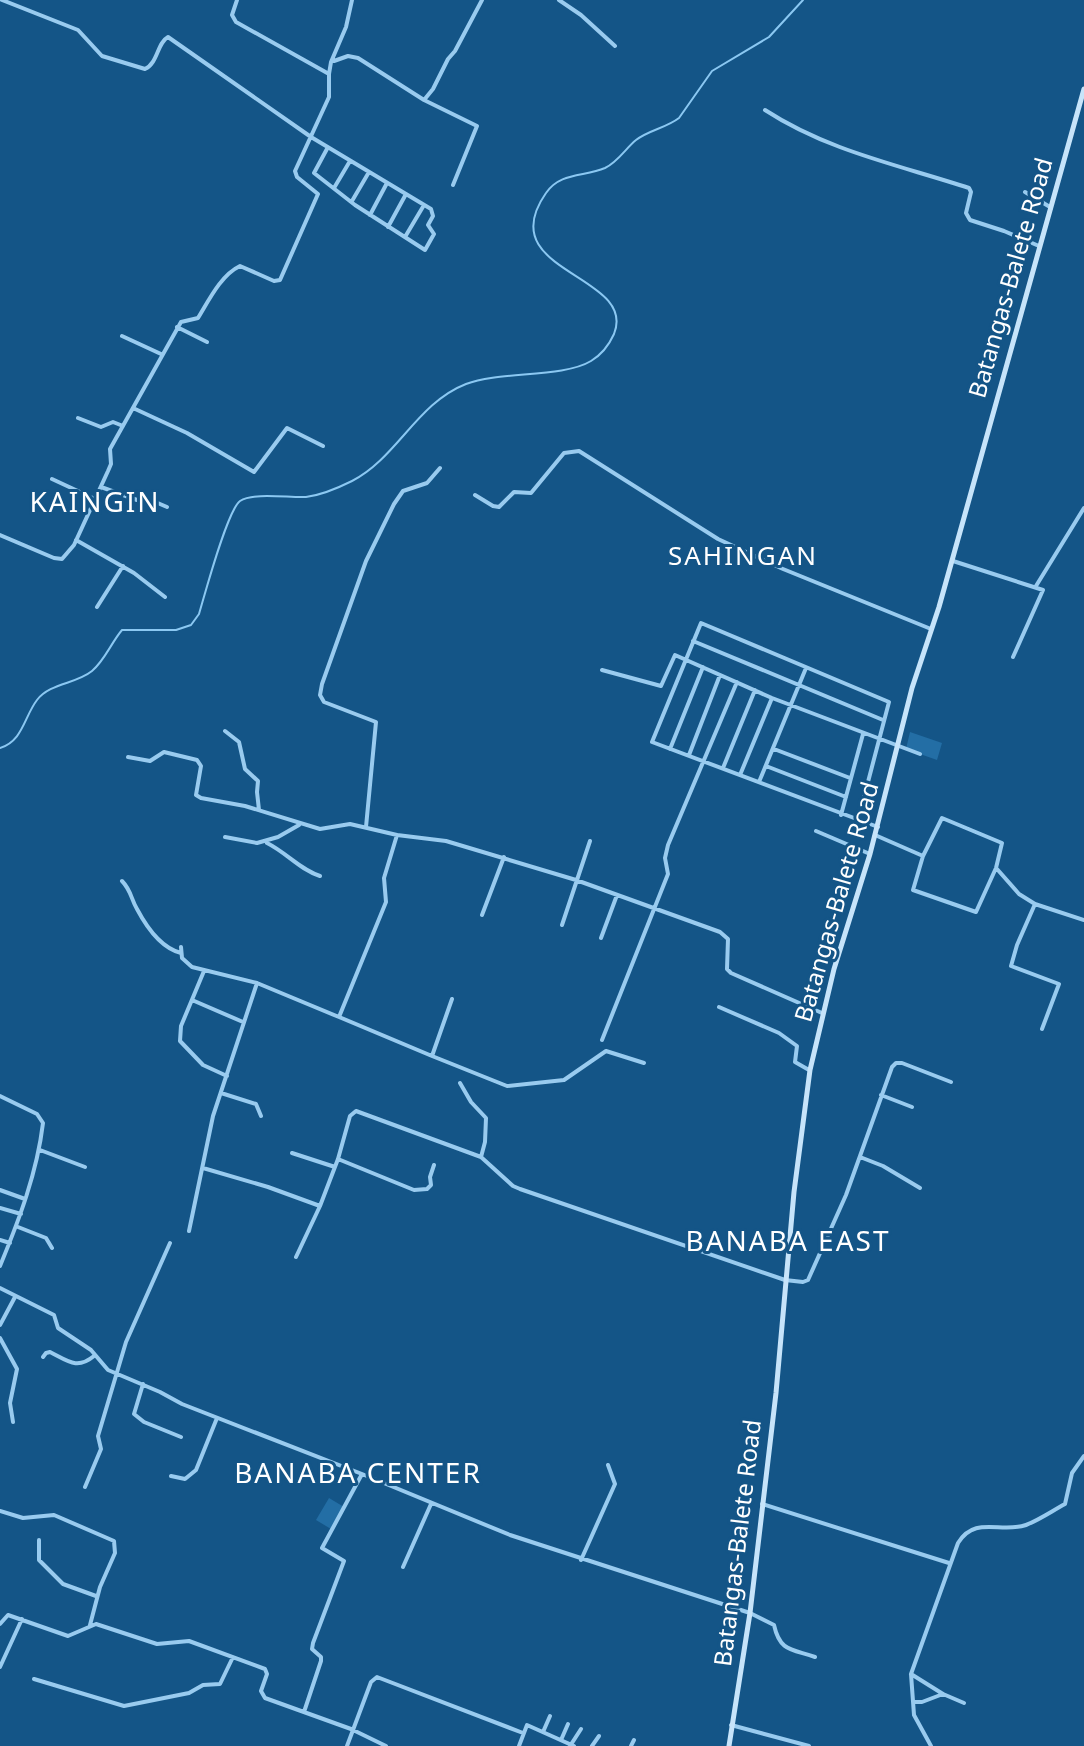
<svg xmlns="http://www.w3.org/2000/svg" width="1084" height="1746" viewBox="0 0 1084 1746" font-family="'Noto Sans',sans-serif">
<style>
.green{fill:#236ea5}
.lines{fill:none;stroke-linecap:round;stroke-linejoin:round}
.stream{stroke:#8bc8f2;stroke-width:2}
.minor{stroke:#99cbef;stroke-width:4}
.secondary{stroke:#c7e4fa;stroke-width:5}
.labels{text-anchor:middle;stroke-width:6;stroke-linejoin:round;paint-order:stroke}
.street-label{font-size:24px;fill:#fff;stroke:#145587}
.neighbourhood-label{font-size:26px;letter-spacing:2px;fill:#fff;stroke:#145587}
.quarter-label{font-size:28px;letter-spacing:2px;fill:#fff;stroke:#145587}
</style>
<rect width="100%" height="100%" fill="#145587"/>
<path class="green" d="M 910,732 L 942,743 L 937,760 L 906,749 Z
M 329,1498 L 344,1507 L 331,1529 L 316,1520 Z"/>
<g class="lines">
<path class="stream" d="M 0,748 C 23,741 24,717 37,700 C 50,683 76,684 92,671 C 105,660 111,643 122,630 L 176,630 L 191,625 L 199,614 C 205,594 227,511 240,501 C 254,492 289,498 306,497 C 322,495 338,488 352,481 C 397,458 417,403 466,384 C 499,371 563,378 591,361 C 601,355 609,345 614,334 C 638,274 490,273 546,193 C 560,172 584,177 605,168 C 618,162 626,148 636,140 C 649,130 666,128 679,118 L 712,71 L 769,37 L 803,0"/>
<path class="minor" d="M 2,0 L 78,30 L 102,56 L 145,69 C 158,63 157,43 168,37 L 311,137 L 431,209 L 433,216 L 428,225 L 434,234 L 425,250 L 355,205 L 314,173 L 328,147
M 237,0 L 232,15 L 236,22 L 329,74
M 559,0 L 581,15 L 615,46
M 334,61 L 348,56 L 358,58 L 424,100 L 477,126 L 453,185
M 424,100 L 433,89 L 448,59 L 455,51 L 482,0
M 765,110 C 828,151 899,165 969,188 L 971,192 L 966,213 L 970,220 L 1004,231 L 1039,246
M 334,188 L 350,161
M 1025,192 L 1050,207
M 352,201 L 369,172
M 370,215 L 387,183
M 388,227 L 406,194
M 405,237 L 424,205
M 177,327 L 207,342
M 122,336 L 161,354
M 133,408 L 187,433 L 254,472 L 287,428 L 323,446
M 78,418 L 101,427 L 113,422 L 123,426
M 52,479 L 95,499
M 101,487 L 137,500 L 153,501 L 167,507
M 475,495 L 493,506 L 499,507 L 514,492 L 531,493 L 564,453 L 579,451 L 718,539 L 783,569 L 931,629
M 0,535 L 54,558 L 62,559 L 74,545 L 108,471 L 111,464 L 110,449 L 181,322 L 198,318 C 209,300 221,275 240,266 L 274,281 L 280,280 L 318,194 L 297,177 L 295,171 L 329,97 L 329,74 L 331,62 L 346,27 L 352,0
M 76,540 L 134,573 L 165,597
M 953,561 L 1043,590 L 1013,657
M 1036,586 L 1084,508
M 97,607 L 123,566
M 693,641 L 883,720
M 602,670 L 661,686 L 675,655 L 772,698 L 920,754
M 225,731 L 239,742 L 245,769 L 258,781 L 257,792 L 259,810
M 670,749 L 703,667
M 774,749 L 850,778
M 689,755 L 720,675
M 128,757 L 150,761 L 164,752 L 197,760 L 201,766 L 196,795 L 201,798 L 245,806 L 320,829 L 350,824 L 397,835 L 446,841 L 576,880 L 720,932 L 728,939 L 727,969 L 731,973 L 822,1013
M 766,766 L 846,797
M 723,768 L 755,690
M 740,775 L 772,698
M 759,782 L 806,668
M 841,815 L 863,734
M 942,818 L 1002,843 L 996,868 L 976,912 L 913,890 L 923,856 Z
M 858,820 L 889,702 L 701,623 L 652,742 L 878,827
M 366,827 L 376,722 L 324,702 L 320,695 L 322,684 L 366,561 L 394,504 L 403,491 L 427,483 L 440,468
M 816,831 L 870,854
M 397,835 L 384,878 L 386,902 L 339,1017 L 432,1056 L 452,999
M 875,835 L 923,856
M 225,837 L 257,843 L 278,837 L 299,825
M 267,843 C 287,853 299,869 320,876
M 997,869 L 1019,894 L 1035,904 L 1017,945 L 1011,966 L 1059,984 L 1042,1029
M 122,881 C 131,890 131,899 137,909 C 146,926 161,948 181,953
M 1035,904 L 1084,920
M 482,915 L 504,857
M 562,925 L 590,841
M 601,938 L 617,895
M 181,947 L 182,958 L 192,967 L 257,983 L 339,1017
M 204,971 L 181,1026 L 180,1041 L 203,1065 L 227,1076
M 192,1000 L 243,1022
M 719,1007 L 779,1033 L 797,1046 L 795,1062 L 809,1070
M 602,1040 L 668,874 L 665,858 L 668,845 L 737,682
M 432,1056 L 507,1086 L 564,1080 L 606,1051 L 644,1063
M 460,1083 L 471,1102 L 486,1118 L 485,1142 L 481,1157
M 221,1093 L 256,1104 L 261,1116
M 881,1095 L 912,1107
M 0,1096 L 37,1114 L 43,1123 C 37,1173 19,1220 0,1266
M 40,1150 L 85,1167
M 292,1153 L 335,1167
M 860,1157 L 883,1166 L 920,1188
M 338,1159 L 414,1190 L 427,1189 L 431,1185 L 430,1177 L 434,1165
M 203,1168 L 268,1187 L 320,1206 L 338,1159 L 350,1116 L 356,1111 L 481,1157 L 513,1186 L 520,1189 L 785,1280 L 803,1282 L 808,1280 L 846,1195 L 892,1067 L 896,1063 L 902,1063 L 951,1082
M 0,1190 L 25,1199
M 0,1208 L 21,1214
M 18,1227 L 46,1238 L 52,1248
M 189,1231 L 213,1116 L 257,983
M 0,1240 L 10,1243
M 296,1257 L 320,1206
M 0,1288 L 54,1315 L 58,1328 L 91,1350 L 108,1370 L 160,1392 L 182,1404 L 362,1474 L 510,1535 L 750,1613 L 774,1625 C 780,1652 792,1649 815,1657
M 0,1325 L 15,1297
M 0,1338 L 17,1369 L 10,1403 L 13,1422
M 43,1357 L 46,1353 L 50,1352 C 68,1361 77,1370 94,1356
M 143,1384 L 134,1414 L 144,1422 L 181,1437
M 171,1476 L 185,1479 L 196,1470 L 217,1418
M 85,1487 L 101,1449 L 98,1436 L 126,1342 L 170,1243
M 762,1504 L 949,1563
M 0,1511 L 23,1518 L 54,1515 L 114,1541 L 115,1553 L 100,1587 L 90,1625
M 39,1540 L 39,1560 L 63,1584 L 96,1596
M 581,1560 L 615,1484 L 608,1465
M 403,1567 L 431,1504
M 0,1624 L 8,1615 L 68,1636 L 96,1624 L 157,1644 L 189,1641 L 265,1669 L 267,1674 L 261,1691 L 265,1698 L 351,1729 L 386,1746
M 0,1667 L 22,1619
M 911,1674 L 943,1694 L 964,1703
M 34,1679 L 124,1706 L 189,1693 L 203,1685 L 220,1684 L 233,1657
M 914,1702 L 922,1702 L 943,1694
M 304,1712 L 321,1661 L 321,1657 L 312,1649 L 313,1643 L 344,1561 L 322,1548 L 362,1474
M 731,1725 L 809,1746
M 543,1732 L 550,1716
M 561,1740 L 568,1724
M 347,1746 L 371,1682 L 377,1677 L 523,1733
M 519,1746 L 527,1725 L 574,1746
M 570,1746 L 581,1729
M 592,1746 L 599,1736
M 631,1746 L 634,1740
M 931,1746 L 914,1715 L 911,1674 L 958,1543 C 975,1515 1001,1534 1026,1525 C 1039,1520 1052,1511 1065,1504 L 1072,1473 L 1084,1456"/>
<path class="secondary" d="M 729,1746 L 750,1613 L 776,1393 L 794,1192 L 810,1070 L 834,969 L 870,854 L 912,688 L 939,607 L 1084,89"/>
</g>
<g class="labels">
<g class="street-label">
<text transform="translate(1011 278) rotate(-74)" y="8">Batangas-Balete Road</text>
<text transform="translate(837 902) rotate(-74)" y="8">Batangas-Balete Road</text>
<text transform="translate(738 1543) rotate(-83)" y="8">Batangas-Balete Road</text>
</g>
<g class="neighbourhood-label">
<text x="743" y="565">SAHINGAN</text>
</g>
<g class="quarter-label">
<text x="95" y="512">KAINGIN</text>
<text x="788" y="1251">BANABA EAST</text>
<text x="358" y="1483">BANABA CENTER</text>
</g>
</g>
</svg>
